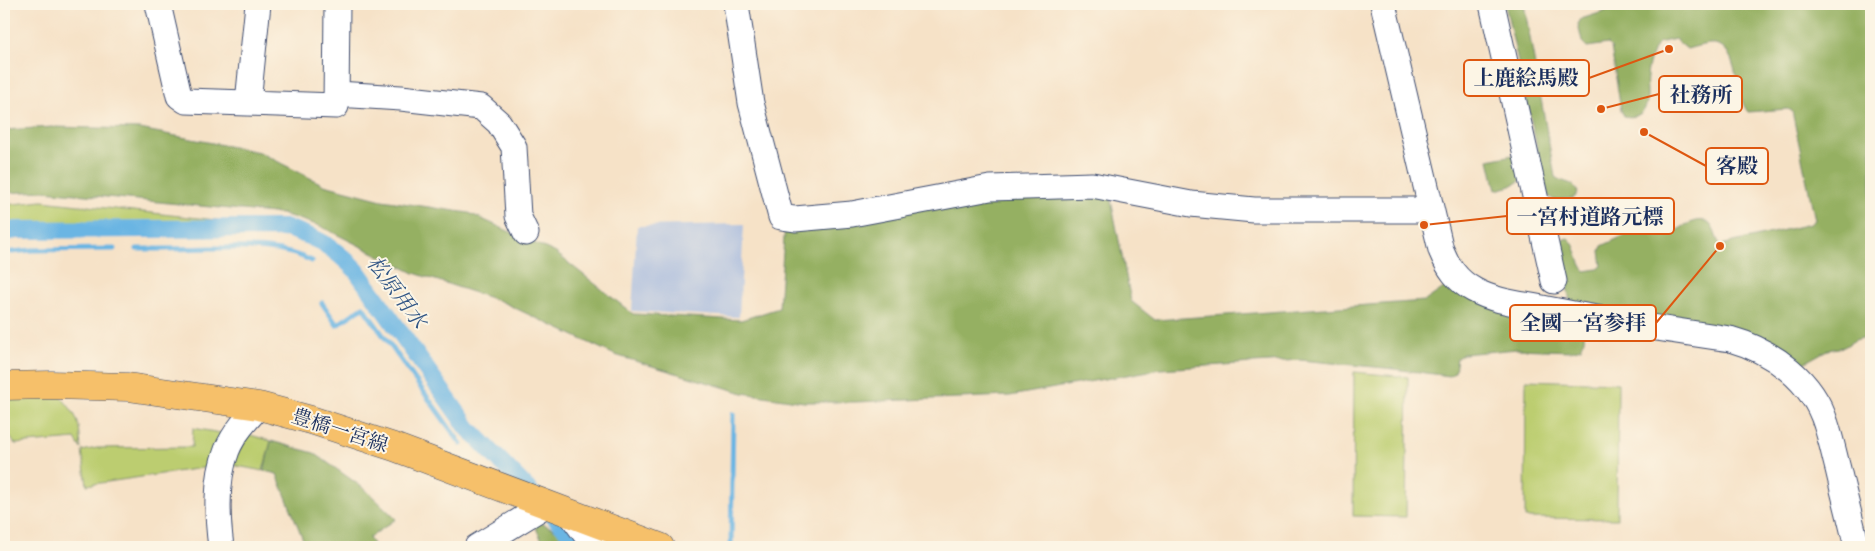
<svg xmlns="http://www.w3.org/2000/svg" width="1875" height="551" viewBox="0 0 1875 551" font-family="'Libre Bodoni','Noto Serif JP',serif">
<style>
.industrial{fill:#b7c5de}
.green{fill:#bccd6f;stroke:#6c7e66}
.forest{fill:#95b062;stroke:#587060}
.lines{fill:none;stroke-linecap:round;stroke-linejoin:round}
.stream{stroke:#6ab5e3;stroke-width:5}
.canal{stroke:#6ab5e3;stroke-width:18}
.minor-casing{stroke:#3c4a6e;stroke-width:27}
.major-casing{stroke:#3c4a6e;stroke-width:29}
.minor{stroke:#fff;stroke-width:25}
.major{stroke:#f6c06b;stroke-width:28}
.labels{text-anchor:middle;stroke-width:4;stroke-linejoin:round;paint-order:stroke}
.street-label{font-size:20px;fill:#1b2f5e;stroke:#fcf5e5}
.water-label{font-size:21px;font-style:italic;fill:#335786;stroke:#fcf5e5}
.leader{fill:none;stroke:#de5710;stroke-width:2}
.callout-dot{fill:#de5710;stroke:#fcf5e5;stroke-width:2}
.callout{fill:#fcf5e5;stroke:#de5710;stroke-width:2}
.callout-label{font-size:21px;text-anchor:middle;font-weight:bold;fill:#1b2f5e}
</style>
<rect width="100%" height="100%" fill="#fcf5e5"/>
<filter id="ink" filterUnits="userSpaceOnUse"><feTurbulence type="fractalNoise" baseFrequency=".02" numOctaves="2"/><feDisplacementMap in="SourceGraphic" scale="10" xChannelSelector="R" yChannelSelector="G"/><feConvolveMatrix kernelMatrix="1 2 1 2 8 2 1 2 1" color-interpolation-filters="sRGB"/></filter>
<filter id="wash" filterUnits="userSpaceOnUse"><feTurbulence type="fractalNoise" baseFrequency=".0096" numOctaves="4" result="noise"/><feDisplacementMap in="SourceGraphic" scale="20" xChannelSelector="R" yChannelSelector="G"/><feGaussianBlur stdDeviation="1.12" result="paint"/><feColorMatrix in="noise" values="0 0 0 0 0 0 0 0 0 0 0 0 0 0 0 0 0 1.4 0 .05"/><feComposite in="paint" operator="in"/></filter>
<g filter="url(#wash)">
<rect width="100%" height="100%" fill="#f6e2c7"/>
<path class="industrial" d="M 744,224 L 739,317 L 632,311 L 637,226 Z"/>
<path class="green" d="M 42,201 L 244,223 L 14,223 L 4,225 L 4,205 Z
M 1354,372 L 1408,377 L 1406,517 L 1353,516 Z
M 1526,380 L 1618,383 L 1617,519 L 1525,518 Z
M 61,397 C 80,419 79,422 81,449 L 75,439 L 15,444 L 4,428 L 4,398 Z
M 193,428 L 226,434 L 216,466 L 87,485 L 82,451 L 97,448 L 192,447 Z
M 247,434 L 271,441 L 263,471 L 232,465 Z"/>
<path class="forest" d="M 1505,4 L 1524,4 L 1555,177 C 1564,184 1574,180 1578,193 L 1574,198 L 1554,200 L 1548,196 Z
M 1606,4 L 1871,4 L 1871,336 L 1855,340 L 1844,347 L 1827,350 L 1802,364 L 1570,301 L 1558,244 L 1561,240 L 1568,238 C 1578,245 1576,262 1585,271 L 1598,269 L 1602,266 L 1600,251 L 1602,246 L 1636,230 L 1654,226 L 1670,234 C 1681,229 1702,211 1712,227 C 1716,233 1716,240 1721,245 L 1810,224 L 1815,220 L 1792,111 L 1788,109 L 1748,112 C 1735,97 1739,47 1715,44 C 1707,43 1695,47 1687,49 L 1675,39 L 1658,43 C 1651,52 1648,66 1647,77 C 1645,91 1653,111 1635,116 C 1631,117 1628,117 1624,116 L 1621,110 L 1611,47 L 1608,44 L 1587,47 L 1582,42 L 1578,24 L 1581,19 L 1606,11 Z
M 53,127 L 140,129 L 259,152 L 324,185 L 382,200 L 469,213 L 556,253 L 633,314 L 741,320 L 779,308 L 785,224 L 993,194 L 1110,195 L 1131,301 L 1155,320 L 1425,301 L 1448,285 L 1453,285 L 1580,323 C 1585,332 1586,338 1581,348 L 1571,351 L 1517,349 L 1463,354 L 1457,358 L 1455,372 L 1450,376 L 1385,368 L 1300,360 L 1160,369 L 1010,396 L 855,402 L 804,402 L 743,393 L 615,355 L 500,301 L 414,273 L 320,226 L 283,214 L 44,191 L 4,193 L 4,130 Z
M 1517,154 L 1523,179 L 1511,186 L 1496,190 L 1489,160 Z
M 271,441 L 314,453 L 366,490 L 396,519 L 369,538 L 375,547 L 335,547 L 333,545 L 328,547 L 306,547 L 277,474 L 264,471 Z
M 531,518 L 568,536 L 579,547 L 545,547 Z"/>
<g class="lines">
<path class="stream" d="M 137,249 C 161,249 185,249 210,248 C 244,248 280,245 312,261
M 12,252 L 32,250 L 114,249
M 322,303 L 337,325 L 363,307 L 461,444
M 731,547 L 733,414"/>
<path class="canal" d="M 4,232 L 16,230 L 286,228 C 318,238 332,246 356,270 L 468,428 L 582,545"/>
</g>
</g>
<g filter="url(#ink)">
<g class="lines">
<defs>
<path id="minor" d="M 158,4 L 179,96 L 186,101 L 336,106 L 337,4
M 736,4 L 751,103 L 781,217 L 795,219 L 852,214 L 990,188 L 1092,185 L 1191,204 L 1254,210 L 1430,210
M 1383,4 L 1441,250 C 1448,267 1457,281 1474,290 C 1495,302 1523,304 1547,309 C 1608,321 1669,330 1730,339 C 1773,351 1813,381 1826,424 C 1831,439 1834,454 1838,469 C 1844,495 1851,521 1857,547
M 1492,4 L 1554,281
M 337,94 L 401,98 L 481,107 L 499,123 L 514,147 L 518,216 L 526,233
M 248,102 L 258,4
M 570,513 L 595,547
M 221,547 C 217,516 215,480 227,450 C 234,433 247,419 259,406
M 477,547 L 547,504"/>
<path id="major" d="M 4,386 L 51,385 L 128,387 L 259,406 L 311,420 L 394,447 L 660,547"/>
</defs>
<use href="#minor" class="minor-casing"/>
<use href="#major" class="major-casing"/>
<use href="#minor" class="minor"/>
<use href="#major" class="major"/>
</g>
</g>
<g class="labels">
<g class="street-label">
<text transform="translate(340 430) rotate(18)" y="7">豊橋一宮線</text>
</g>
<g class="water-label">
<text transform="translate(397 292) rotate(53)" y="7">松原用水</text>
</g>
</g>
<path class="leader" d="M1669 49L1589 78M1601 109L1659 94M1644 132L1706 166M1424 225L1507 216M1720 246L1656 323"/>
<g class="callout-dot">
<circle cx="1669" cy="49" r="5"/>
<circle cx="1601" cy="109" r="5"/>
<circle cx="1644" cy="132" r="5"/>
<circle cx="1424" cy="225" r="5"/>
<circle cx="1720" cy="246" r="5"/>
</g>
<g class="callout">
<rect x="1464" y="60" width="125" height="36" rx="5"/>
<rect x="1659" y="76" width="83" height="36" rx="5"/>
<rect x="1706" y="148" width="62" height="36" rx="5"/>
<rect x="1507" y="198" width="167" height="36" rx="5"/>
<rect x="1510" y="305" width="146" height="36" rx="5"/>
</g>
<g class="callout-label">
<text x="1526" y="85">上鹿絵馬殿</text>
<text x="1701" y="102">社務所</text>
<text x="1737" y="173">客殿</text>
<text x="1590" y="224">一宮村道路元標</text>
<text x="1583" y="330">全國一宮参拝</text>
</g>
<rect width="1875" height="551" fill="none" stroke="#fcf5e5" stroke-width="20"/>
</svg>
